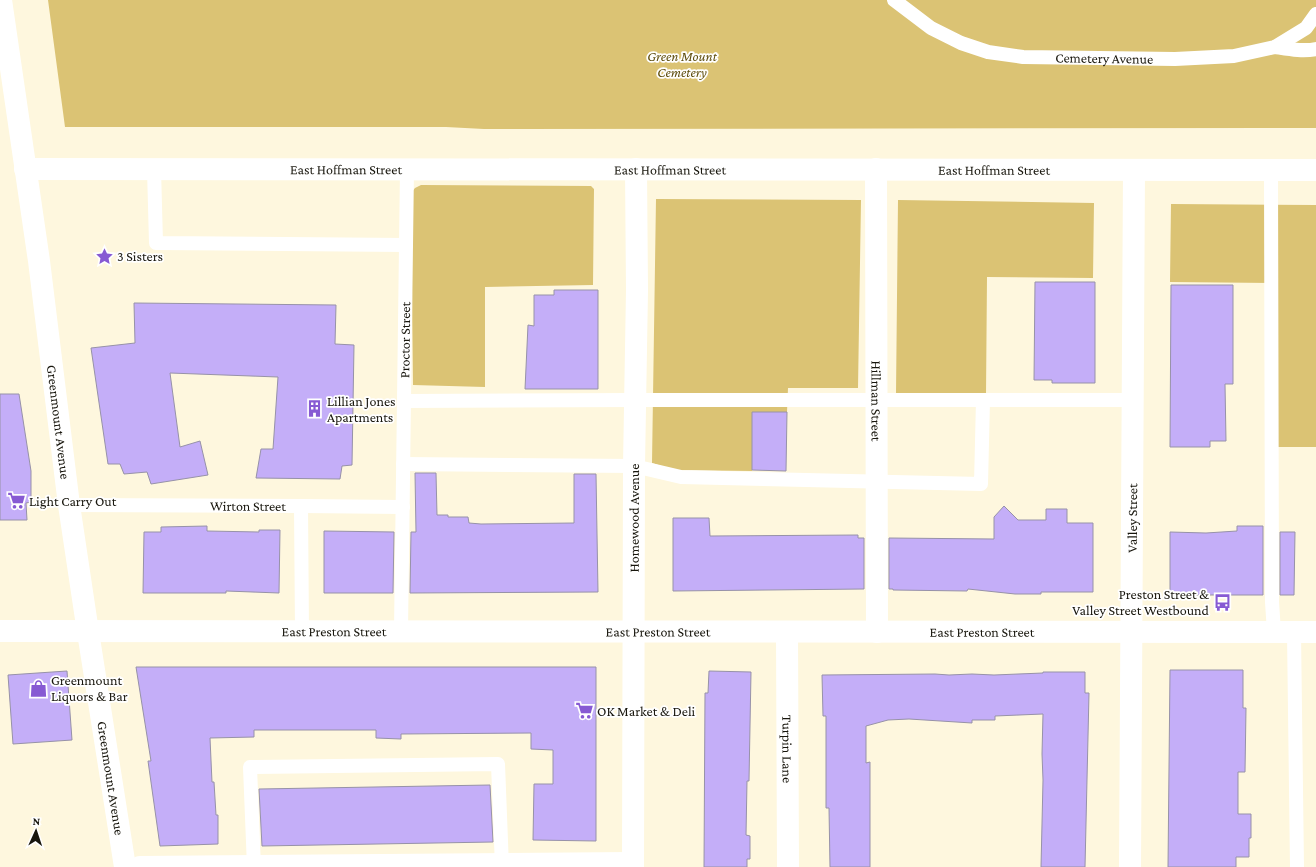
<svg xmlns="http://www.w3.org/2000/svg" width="1316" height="867" viewBox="0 0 1316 867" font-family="'Crimson Pro',serif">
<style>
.green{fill:#dbc374}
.building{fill:#c4aef8;stroke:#9792a8}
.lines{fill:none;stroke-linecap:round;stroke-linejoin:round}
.lane{stroke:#fff;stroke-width:14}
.street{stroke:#fff;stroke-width:22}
.secondary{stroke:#fff;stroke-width:22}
.primary{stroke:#fff;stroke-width:22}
.labels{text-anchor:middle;stroke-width:3.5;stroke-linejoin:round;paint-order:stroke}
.park-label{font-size:14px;font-style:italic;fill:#5f4e0e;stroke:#fff}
.street-label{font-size:14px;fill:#18160d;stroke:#fff}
.poi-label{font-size:14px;fill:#18160d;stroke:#fff;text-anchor:start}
</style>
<rect width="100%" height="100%" fill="#fef7de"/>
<path class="green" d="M 48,0 L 1316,0 L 1316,128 L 484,129 L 446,127 L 65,127 Z
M 421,185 L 591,186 L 594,189 L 593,285 L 485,287 L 485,387 L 413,385 L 411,193 L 415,188 Z
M 656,199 L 861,200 L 858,388 L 788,388 L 787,412 L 753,412 L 752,471 L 674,470 L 652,463 Z
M 898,200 L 1094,203 L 1093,278 L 987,277 L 986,394 L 896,393 Z
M 1171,204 L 1316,205 L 1316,447 L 1275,447 L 1276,283 L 1170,282 Z"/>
<path class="building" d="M 1035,282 L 1095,282 L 1095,383 L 1052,383 L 1052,380 L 1034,380 Z
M 1171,285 L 1233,285 L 1233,384 L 1225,384 L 1226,441 L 1210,441 L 1210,447 L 1170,447 Z
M 554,290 L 598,290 L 598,389 L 525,389 L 528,325 L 534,326 L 534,295 L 554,295 Z
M 134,303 L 336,305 L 335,344 L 354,345 L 352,465 L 342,466 L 340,479 L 256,478 L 261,449 L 273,449 L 278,377 L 170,373 L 180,447 L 200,441 L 208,475 L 151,484 L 147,472 L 124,474 L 120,464 L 108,464 L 91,348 L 135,343 Z
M 0,394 L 19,394 L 31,471 L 31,502 L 26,503 L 27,520 L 0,520 Z
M 752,412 L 787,412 L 786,471 L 752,470 Z
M 415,473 L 436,473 L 437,515 L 448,515 L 448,517 L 468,517 L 469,523 L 481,524 L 574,523 L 574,474 L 596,474 L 598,592 L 410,593 L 411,532 L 416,532 Z
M 1004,506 L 1018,520 L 1046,520 L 1046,509 L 1067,509 L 1067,523 L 1093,523 L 1093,592 L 1041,592 L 1041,594 L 1015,594 L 968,589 L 967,591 L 893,590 L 893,589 L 889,589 L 889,538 L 994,539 L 994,517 Z
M 673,518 L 709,518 L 710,536 L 858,535 L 858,538 L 864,538 L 864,589 L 673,591 Z
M 207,526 L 207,531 L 259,532 L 259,530 L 280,530 L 279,593 L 226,591 L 226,593 L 143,593 L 144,532 L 161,532 L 161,527 Z
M 1237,526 L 1263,526 L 1263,595 L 1170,595 L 1170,532 L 1206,533 L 1237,531 Z
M 324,531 L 394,532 L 393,593 L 324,593 Z
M 1280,532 L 1295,532 L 1294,595 L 1280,595 Z
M 136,667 L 596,667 L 596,841 L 533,840 L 534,784 L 553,784 L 553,750 L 531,749 L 531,733 L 401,734 L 401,739 L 376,738 L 376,730 L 254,730 L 254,737 L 210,738 L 212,782 L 214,782 L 216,815 L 218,815 L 218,844 L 160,846 L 148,761 L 151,761 Z
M 1170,670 L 1243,670 L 1243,708 L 1246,708 L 1245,772 L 1238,772 L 1238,814 L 1251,814 L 1251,838 L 1249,838 L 1249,857 L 1236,857 L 1236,867 L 1168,867 Z
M 67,671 L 72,740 L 13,744 L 8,675 Z
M 709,671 L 751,672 L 749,781 L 747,781 L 746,835 L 750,836 L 750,859 L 747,859 L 747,867 L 704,867 L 705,693 L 708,693 Z
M 1043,672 L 1085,672 L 1085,693 L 1089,693 L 1085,867 L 1041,867 L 1043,780 L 1042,754 L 1043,714 L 995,716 L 995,720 L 972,720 L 972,723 L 909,719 L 888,720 L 866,726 L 866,763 L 870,762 L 870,867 L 830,867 L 829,808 L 826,808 L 826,716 L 823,716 L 822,675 L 935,674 L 949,675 L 972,674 L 994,675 L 1043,673 Z
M 490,785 L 493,842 L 262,846 L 259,789 Z"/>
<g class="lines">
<g class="lane">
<path id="s1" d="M 894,0 L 931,28 L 961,43 L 988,52 L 1023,57 L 1175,59 L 1234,56 L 1275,47 L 1306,28 L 1316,14"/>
<path d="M 1275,47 C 1288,49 1303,52 1316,49"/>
<path d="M 154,169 L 156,243 L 406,245"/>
<path d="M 1271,170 L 1272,602 L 1274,632"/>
<path d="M 405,401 L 635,400 L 1133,400"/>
<path d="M 403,464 L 634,466 L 681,477 L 981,484 L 983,400"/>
<path id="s2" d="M 69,505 L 301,506 L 302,632"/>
<path d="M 301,506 L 403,507"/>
<path id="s3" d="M 401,631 L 407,169"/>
<path d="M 1294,632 L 1297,867"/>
<path d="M 254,867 L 250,767 L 498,764 L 502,867"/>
</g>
<g class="street">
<path id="s4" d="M 25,169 L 1316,170"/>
<path id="s5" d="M 876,169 L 877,632"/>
<path id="s6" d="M 787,632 L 788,867"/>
<path d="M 140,867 L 633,863"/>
<path id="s7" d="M 633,867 L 634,466 L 637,290 L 636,169"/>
<path id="s8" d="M 1130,867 L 1134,170"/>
</g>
<path class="secondary" id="s9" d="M 0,631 L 1316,632"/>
<path class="primary" id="s10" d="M 1,0 L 39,261 L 69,505 L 88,632 L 125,867"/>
</g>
<defs>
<symbol id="sight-bare" viewBox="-9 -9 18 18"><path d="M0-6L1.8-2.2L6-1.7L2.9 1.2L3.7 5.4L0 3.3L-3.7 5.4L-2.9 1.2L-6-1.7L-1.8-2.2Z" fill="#875ad3" stroke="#fff" stroke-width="2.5" paint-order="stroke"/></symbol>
<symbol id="building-bare" viewBox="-9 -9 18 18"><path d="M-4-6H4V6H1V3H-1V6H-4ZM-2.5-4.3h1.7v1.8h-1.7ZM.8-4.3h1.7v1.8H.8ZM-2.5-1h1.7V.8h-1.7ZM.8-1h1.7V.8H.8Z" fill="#875ad3" stroke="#fff" stroke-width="2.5" paint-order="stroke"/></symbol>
<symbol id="supermarket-bare" viewBox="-9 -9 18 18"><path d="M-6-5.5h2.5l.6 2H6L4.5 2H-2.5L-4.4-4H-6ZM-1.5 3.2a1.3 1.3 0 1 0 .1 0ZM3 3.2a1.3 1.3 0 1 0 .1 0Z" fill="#875ad3" stroke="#fff" stroke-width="2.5" paint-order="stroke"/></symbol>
<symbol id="bus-bare" viewBox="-9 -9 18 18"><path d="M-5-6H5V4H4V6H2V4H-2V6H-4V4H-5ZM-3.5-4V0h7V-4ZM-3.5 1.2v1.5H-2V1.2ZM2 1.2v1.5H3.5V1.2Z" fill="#875ad3" stroke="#fff" stroke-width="2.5" paint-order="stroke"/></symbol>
<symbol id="shop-bare" viewBox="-9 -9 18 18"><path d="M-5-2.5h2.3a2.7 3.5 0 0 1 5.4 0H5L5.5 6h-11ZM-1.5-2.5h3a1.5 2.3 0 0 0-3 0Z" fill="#875ad3" stroke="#fff" stroke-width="2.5" paint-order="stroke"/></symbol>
</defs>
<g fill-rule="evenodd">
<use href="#sight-bare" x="92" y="244" width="25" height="25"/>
<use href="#building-bare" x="302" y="396" width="25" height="25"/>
<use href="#supermarket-bare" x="4" y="488" width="25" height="25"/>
<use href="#bus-bare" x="1210" y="590" width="25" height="25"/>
<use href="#shop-bare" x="26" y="676" width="25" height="25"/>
<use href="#supermarket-bare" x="572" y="698" width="25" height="25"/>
</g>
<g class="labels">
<g class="park-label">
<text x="682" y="61">Green Mount<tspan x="682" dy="16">Cemetery</tspan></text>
</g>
<g class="street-label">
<text dy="5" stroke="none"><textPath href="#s1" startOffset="225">Cemetery Avenue</textPath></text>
<text dy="5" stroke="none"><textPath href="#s4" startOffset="321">East Hoffman Street</textPath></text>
<text dy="5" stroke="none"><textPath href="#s4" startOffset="645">East Hoffman Street</textPath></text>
<text dy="5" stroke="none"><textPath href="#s4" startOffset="969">East Hoffman Street</textPath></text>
<text dy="5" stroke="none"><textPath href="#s3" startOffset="291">Proctor Street</textPath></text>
<text dy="5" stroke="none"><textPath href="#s5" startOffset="232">Hillman Street</textPath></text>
<text dy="5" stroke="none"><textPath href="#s10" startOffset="426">Greenmount Avenue</textPath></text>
<text dy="5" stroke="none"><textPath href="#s2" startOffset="179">Wirton Street</textPath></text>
<text dy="5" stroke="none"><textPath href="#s7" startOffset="349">Homewood Avenue</textPath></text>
<text dy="5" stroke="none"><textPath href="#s8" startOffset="349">Valley Street</textPath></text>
<text dy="5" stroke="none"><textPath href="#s9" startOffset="334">East Preston Street</textPath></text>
<text dy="5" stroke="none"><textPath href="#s9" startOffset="658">East Preston Street</textPath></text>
<text dy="5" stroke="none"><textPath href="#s9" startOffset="982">East Preston Street</textPath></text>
<text dy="5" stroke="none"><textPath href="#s6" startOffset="117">Turpin Lane</textPath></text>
<text dy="5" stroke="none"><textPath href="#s10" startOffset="786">Greenmount Avenue</textPath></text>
</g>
<g class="poi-label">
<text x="117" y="261">3 Sisters</text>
<text x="327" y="406">Lillian Jones<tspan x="327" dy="16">Apartments</tspan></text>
<text x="29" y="506">Light Carry Out</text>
<text x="1209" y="599" text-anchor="end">Preston Street &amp;<tspan x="1209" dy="16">Valley Street Westbound</tspan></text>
<text x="51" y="685">Greenmount<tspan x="51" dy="16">Liquors &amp; Bar</tspan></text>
<text x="597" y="716">OK Market &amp; Deli</text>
</g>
</g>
<g transform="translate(36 831) rotate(3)" stroke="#ffffff" stroke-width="3" paint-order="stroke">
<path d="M0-3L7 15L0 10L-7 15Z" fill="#18160d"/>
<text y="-6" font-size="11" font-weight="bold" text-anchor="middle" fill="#18160d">N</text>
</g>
</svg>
